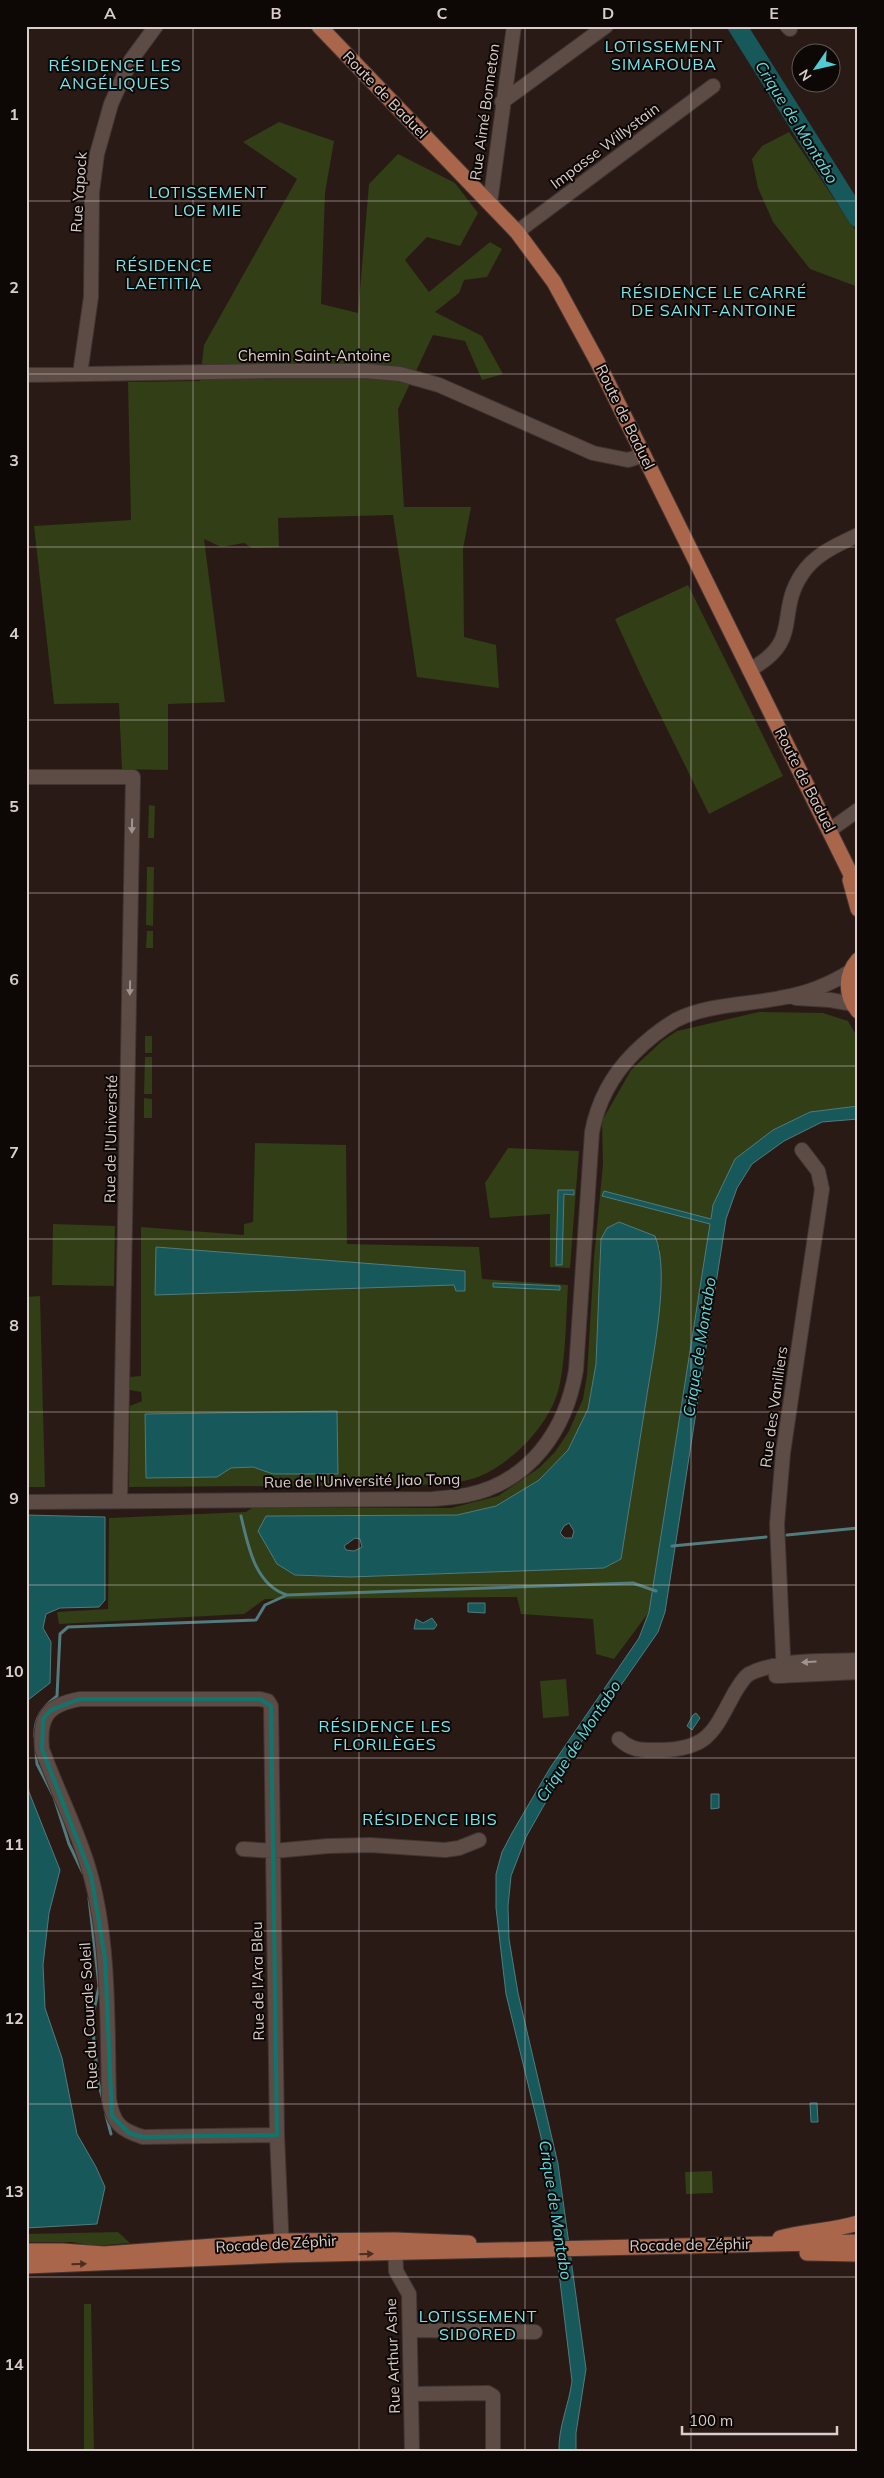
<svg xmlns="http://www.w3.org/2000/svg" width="884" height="2478" viewBox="0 0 884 2478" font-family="Mulish,sans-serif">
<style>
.green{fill:#313e16;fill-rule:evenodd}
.water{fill:#17585b;stroke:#517b7d;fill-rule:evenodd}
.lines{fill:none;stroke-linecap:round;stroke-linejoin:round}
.stream{stroke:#517b7d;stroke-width:3}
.river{stroke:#17585b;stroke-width:19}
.minor-casing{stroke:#413533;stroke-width:16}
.major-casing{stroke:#413533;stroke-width:17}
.minor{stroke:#5d4c46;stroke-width:14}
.major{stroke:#a9664a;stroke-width:15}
.oneway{fill:#a1948f}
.oneway2{fill:#4b2d21}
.marked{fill:none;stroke:#0f766e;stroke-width:4;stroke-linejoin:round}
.grid{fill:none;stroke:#d9cecb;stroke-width:1;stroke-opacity:0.55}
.labels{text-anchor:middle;stroke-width:4;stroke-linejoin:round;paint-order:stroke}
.street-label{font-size:15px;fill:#d9cecb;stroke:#0d0705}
.neighbourhood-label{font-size:16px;letter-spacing:1px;fill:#7be7ec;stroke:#0d0705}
.water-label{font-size:16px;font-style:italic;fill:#5edadf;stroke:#0d0705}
.neatline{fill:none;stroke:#d9cecb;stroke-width:2}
.grid-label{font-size:16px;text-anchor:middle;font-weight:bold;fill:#d9cecb}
</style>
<rect width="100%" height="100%" fill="#291a15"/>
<path class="green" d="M 279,122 L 334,141 L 325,193 L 321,304 L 358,313 L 369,184 L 398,154 L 455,183 L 478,213 L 460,246 L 427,237 L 405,260 L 429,292 L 490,242 L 502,249 L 487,277 L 464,280 L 459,293 L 435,312 L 482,336 L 503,374 L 482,380 L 465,341 L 433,335 L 398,409 L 404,507 L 471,507 L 463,549 L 464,637 L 496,645 L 499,688 L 417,677 L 393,515 L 278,518 L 279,547 L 252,548 L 244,543 L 221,547 L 204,539 L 225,702 L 168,704 L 168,770 L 122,769 L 119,703 L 54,704 L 34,526 L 131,520 L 128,382 L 200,381 L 204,345 L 297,179 L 243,142 Z
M 789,132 L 858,234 L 858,287 L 810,269 L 773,222 L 758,188 L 752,159 L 762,146 Z
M 688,585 L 783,776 L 709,814 L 642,678 L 615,619 Z
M 149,805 L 155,806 L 154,838 L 148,838 Z
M 147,867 L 154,867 L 153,926 L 146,925 Z
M 147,931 L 153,931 L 153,948 L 146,948 Z
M 759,1012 L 823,1013 L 848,1021 L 858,1038 L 858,1106 L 810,1112 L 773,1130 L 713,1205 L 649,1612 L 614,1659 L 596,1654 L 593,1619 L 521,1614 L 517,1597 L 265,1599 L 244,1614 L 59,1624 L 57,1612 L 108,1609 L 109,1518 L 246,1512 L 252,1508 L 451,1508 L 498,1496 L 539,1468 L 555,1452 L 569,1431 L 583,1399 L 587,1375 L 594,1258 L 603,1164 L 602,1121 L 631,1070 L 662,1041 L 677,1031 ZM 660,1247 L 657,1326 L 621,1559 L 604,1568 L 350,1577 L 295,1575 L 266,1516 L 457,1515 L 496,1506 L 539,1480 L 568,1450 L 588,1409 L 596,1364 L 599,1312 Z
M 145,1036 L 152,1036 L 152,1053 L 145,1053 Z
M 145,1057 L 152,1057 L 152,1094 L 144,1094 Z
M 144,1098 L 152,1099 L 152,1118 L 144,1118 Z
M 255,1143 L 346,1145 L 347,1244 L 479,1247 L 482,1279 L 568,1285 C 566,1317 566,1352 560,1383 C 553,1422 513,1463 478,1477 C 460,1484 436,1484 417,1485 L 129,1487 L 130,1406 L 142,1401 L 141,1392 L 130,1390 L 130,1377 L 141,1376 L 141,1227 L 244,1235 L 244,1224 L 253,1222 Z
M 508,1148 L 579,1151 L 570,1268 L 550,1267 L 550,1214 L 490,1218 L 485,1183 Z
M 53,1224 L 115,1226 L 114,1286 L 52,1285 Z
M 40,1296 L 45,1487 L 26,1487 L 26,1297 Z
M 566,1679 L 569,1716 L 543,1718 L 540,1681 Z
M 712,2171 L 713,2193 L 686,2194 L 685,2172 Z
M 118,2232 L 130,2243 L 94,2246 L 72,2242 L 26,2242 L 26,2234 Z
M 84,2304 L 91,2304 L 94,2452 L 84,2452 Z"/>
<path class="water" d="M 858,1106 L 858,1119 L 822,1122 L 784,1141 L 752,1164 L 737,1188 L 726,1219 L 665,1612 L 658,1632 L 573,1754 L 526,1837 L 511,1876 L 508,1906 L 509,1939 L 518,1993 L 558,2164 L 586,2369 L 576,2433 L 576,2452 L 559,2452 C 558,2427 569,2405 572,2381 L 549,2189 L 541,2137 L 506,1994 L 496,1908 L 496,1874 L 502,1852 L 512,1833 L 550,1768 L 639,1638 L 649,1612 L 710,1224 L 602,1196 L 604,1191 L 711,1219 L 713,1205 L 735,1159 L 773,1130 L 810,1112 Z
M 558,1190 L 574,1190 L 574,1195 L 564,1194 L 562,1265 L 556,1265 Z
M 619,1222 L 655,1236 C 671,1273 652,1360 646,1401 C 638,1454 629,1506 621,1559 L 604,1568 L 350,1577 L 295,1575 L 277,1564 L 258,1531 L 266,1516 L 457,1515 L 496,1506 L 539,1480 L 568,1450 L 588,1409 L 596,1364 L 601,1239 L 607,1228 ZM 569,1523 L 574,1531 L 572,1538 L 565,1538 L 560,1533 L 564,1526 ZM 355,1538 L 360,1539 L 362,1547 L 354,1551 L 346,1550 L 344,1546 Z
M 156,1247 L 465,1271 L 465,1291 L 456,1291 L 454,1285 L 155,1295 Z
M 493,1283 L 560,1286 L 560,1290 L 493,1287 Z
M 337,1411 L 338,1474 L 273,1474 L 253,1467 L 231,1468 L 217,1477 L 146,1478 L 145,1414 Z
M 26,1515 L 105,1517 L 105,1600 L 99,1607 L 60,1608 L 46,1614 L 43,1628 L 51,1642 L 50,1683 L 28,1700 L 26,1705 Z
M 485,1603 L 485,1613 L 468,1612 L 468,1603 Z
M 432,1618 L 437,1625 L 434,1629 L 414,1629 L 416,1619 L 423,1623 Z
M 696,1713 L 700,1718 L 692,1730 L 687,1726 L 693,1715 Z
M 26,1768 L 29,1792 L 60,1870 L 49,1913 L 43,1965 L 45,2008 L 62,2058 L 77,2134 L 96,2167 L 105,2187 L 97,2224 L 26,2228 Z
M 711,1794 L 719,1794 L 719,1808 L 711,1809 Z
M 810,2103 L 817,2103 L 818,2122 L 811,2122 Z"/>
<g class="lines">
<path class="stream" d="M 241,1516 C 248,1546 255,1585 287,1595 L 633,1583 L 656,1591
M 787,1535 L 858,1528
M 672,1546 L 766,1537
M 35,1737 C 34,1718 42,1708 57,1696 L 60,1634 L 68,1627 L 256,1620 L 265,1605 L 287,1595
M 36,1751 L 37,1764 L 54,1797 L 69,1844 L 83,1873
M 89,1898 L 99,1986 L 92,2020 L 98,2081 L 103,2100
M 106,2115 L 111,2134"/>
<path class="river" d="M 737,26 L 858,218"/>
<defs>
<path id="minor" d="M 787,26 L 790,29
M 502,102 L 606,26
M 490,203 L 514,26
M 517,232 L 713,86
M 80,374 L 91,297 L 92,192 L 97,154 L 111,104 L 131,60 L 156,26
M 26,375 L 272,371 L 366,371 L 400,374 L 439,385 L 593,453 L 628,460 L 644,455
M 749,670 C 804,641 775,614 802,574 C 815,554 837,545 858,535
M 26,777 L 133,777 L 120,1501
M 830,830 L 858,810
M 796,998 L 830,1000 L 853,1004
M 26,1502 L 433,1499 C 444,1498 456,1497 467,1495 C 530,1482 566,1430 576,1370 L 592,1132 C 598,1101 612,1075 634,1053 C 647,1040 661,1029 676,1020 C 708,1004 746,1005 780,998 C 806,994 829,985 851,971
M 776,1676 L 858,1672
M 784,1676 L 777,1524 L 783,1453 L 822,1189 L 818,1171 L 802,1150
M 619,1739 C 633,1752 644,1750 661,1750 C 710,1749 714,1730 735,1692 C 739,1686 743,1678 749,1674 C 782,1658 822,1662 858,1660
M 243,1849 L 274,1851 L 328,1846 L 370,1845 L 445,1850 L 459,1848 L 479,1840
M 277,2135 L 143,2137 C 120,2130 113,2123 109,2099 C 107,2026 110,1944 90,1873 C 78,1830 57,1791 42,1749 C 39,1717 47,1705 80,1699 L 260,1699 L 268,1701 L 271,1706 L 277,2135 L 282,2251
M 395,2241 L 396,2271 L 409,2294 L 412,2452
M 411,2330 L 535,2332
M 411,2394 L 488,2393 L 493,2396 L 493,2452"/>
<path id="major" d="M 319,26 L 517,232 L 554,282 L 597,361 L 858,889
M 850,880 L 858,909
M 858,960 C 845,975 845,995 858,1011
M 780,2238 C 806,2231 832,2231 858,2223
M 26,2251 L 62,2251 L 104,2254 L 282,2241 L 395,2240 L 469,2243
M 807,2253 L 858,2254
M 26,2266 L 283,2255 L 858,2242"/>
</defs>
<use href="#minor" class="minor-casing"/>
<use href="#major" class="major-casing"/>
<use href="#minor" class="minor"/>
<use href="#major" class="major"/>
</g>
<defs><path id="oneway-solid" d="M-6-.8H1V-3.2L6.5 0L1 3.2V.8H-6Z" transform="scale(1.25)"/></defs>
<g class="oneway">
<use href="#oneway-solid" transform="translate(132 826) rotate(91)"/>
<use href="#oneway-solid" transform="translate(130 988) rotate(91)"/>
<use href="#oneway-solid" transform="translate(809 1662) rotate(177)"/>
</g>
<g class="oneway2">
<use href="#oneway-solid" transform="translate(366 2254) rotate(-1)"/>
<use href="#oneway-solid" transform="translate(79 2264) rotate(-1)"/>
</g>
<path class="marked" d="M 80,1699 L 260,1699 L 271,1706 L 277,2135 L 143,2137 L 129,2133 L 112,2116 L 105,1958 L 91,1875 L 42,1749 L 43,1719 L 51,1710 Z"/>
<path class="grid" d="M 193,26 L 193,2452M 359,26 L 359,2452M 525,26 L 525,2452M 691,26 L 691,2452M 26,201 L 858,201M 26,374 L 858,374M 26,547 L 858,547M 26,720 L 858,720M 26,893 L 858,893M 26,1066 L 858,1066M 26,1239 L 858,1239M 26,1412 L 858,1412M 26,1585 L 858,1585M 26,1758 L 858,1758M 26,1931 L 858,1931M 26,2104 L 858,2104M 26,2277 L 858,2277"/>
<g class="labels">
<g class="street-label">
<text transform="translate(385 95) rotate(46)" y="5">Route de Baduel</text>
<text transform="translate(485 112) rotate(-82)" y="5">Rue Aimé Bonneton</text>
<text transform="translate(605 146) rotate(-37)" y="5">Impasse Willystain</text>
<text transform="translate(79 192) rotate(-86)" y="5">Rue Yapock</text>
<text x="314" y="361">Chemin Saint-Antoine</text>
<text transform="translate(625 417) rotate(64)" y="5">Route de Baduel</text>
<text transform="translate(805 780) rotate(63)" y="5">Route de Baduel</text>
<text transform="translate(111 1139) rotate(-89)" y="5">Rue de l'Université</text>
<text transform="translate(774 1407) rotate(-82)" y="5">Rue des Vanilliers</text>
<text transform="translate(362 1481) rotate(-1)" y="5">Rue de l'Université Jiao Tong</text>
<text transform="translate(258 1981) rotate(-91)" y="5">Rue de l'Ara Bleu</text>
<text transform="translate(89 2016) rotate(-93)" y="5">Rue du Caurale Soleil</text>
<text transform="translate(276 2244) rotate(-3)" y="5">Rocade de Zéphir</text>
<text transform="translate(690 2245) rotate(-1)" y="5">Rocade de Zéphir</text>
<text transform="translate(393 2356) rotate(-92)" y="5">Rue Arthur Ashe</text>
</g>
<g class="neighbourhood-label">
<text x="664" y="52">LOTISSEMENT<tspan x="664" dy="18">SIMAROUBA</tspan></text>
<text x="115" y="71">RÉSIDENCE LES<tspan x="115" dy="18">ANGÉLIQUES</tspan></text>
<text x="208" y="198">LOTISSEMENT<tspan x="208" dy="18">LOE MIE</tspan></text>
<text x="164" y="271">RÉSIDENCE<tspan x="164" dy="18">LAETITIA</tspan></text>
<text x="714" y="298">RÉSIDENCE LE CARRÉ<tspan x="714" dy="18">DE SAINT-ANTOINE</tspan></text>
<text x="385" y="1732">RÉSIDENCE LES<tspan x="385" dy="18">FLORILÈGES</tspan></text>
<text x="430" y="1825">RÉSIDENCE IBIS</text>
<text x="478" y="2322">LOTISSEMENT<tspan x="478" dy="18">SIDORED</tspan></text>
</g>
<g class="water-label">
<text transform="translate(797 122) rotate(58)" y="6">Crique de Montabo</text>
<text transform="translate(699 1347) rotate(-81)" y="6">Crique de Montabo</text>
<text transform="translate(578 1741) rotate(-57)" y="6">Crique de Montabo</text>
<text transform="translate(556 2210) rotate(81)" y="6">Crique de Montabo</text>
</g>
</g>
<rect width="884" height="2478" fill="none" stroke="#0d0705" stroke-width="55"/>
<g transform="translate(816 68) rotate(236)"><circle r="24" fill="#0d0705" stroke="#5f5754"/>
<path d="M0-4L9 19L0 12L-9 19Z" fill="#51ccd2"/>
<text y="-8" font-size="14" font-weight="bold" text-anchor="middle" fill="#d9cecb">N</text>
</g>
<path d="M682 2426v8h155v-8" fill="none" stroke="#d9cecb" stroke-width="2.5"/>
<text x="689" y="2426" font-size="15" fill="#d9cecb" stroke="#0d0705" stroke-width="4" paint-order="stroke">100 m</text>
<rect x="28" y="28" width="828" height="2422" class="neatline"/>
<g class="grid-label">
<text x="110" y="19">A</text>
<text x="276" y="19">B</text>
<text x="442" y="19">C</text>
<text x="608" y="19">D</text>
<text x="774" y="19">E</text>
<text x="14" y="120">1</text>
<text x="14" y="293">2</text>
<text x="14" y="466">3</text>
<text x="14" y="639">4</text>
<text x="14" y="812">5</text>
<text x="14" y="985">6</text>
<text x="14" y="1158">7</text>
<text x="14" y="1331">8</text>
<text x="14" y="1504">9</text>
<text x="14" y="1677">10</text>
<text x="14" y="1850">11</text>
<text x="14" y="2024">12</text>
<text x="14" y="2197">13</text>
<text x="14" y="2370">14</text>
</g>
</svg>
